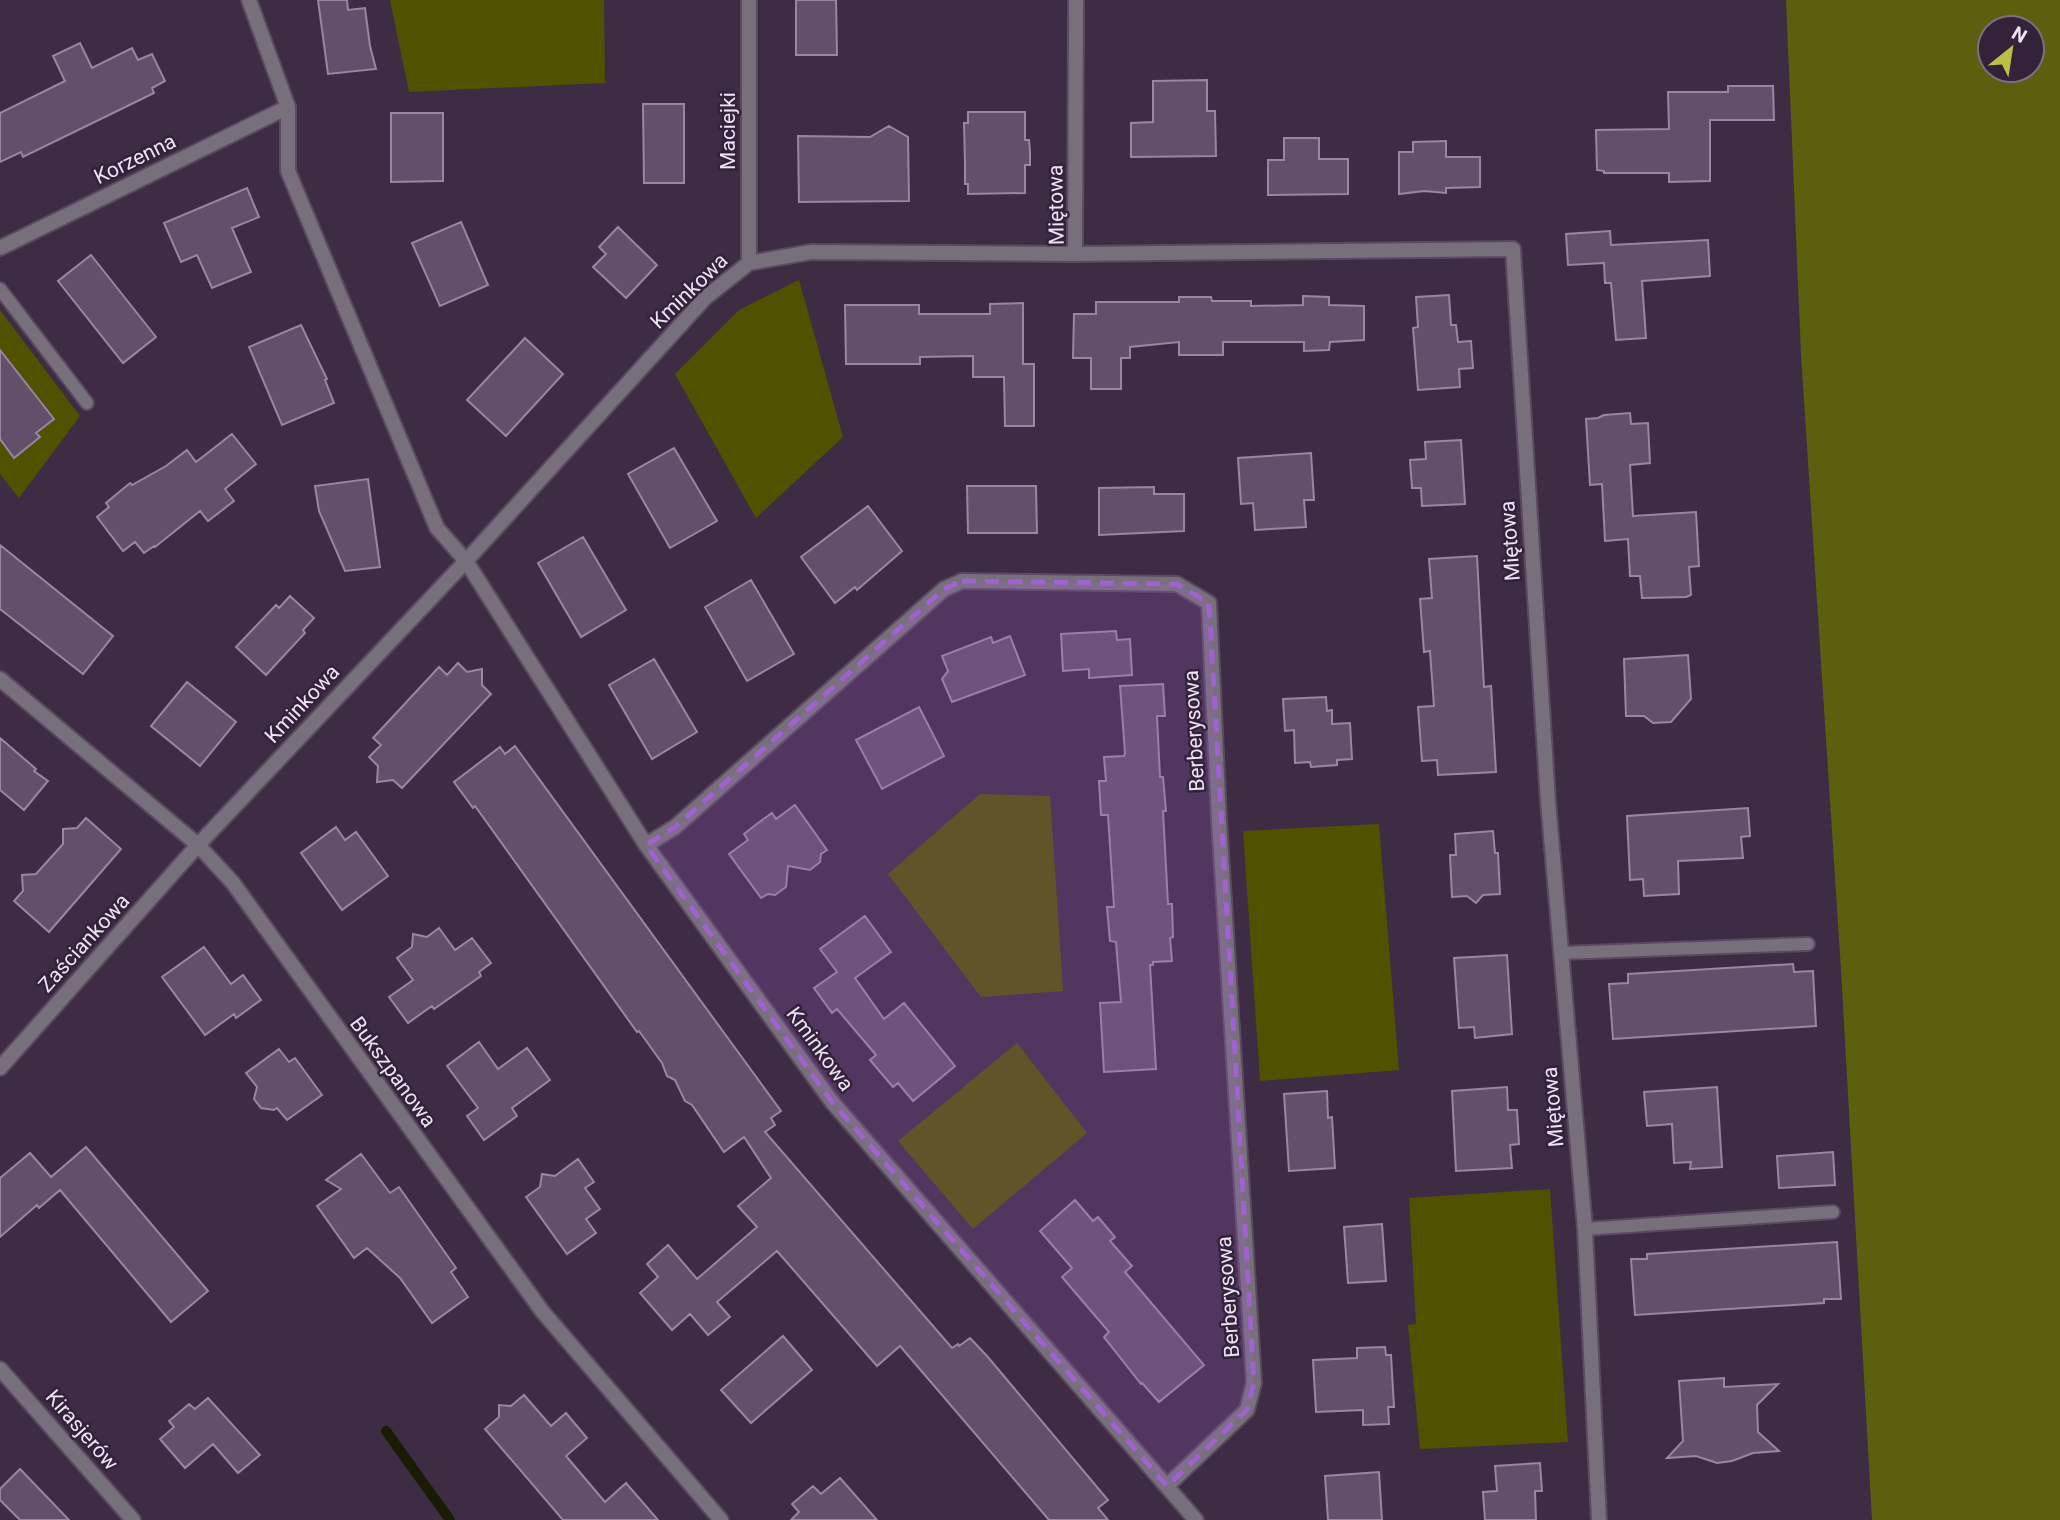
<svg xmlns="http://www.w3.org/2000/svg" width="2060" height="1520" viewBox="0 0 2060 1520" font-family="Roboto,sans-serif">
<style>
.green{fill:#505200}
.forest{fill:#5c5f0e;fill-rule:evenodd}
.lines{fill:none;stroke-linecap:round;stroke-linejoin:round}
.stream{stroke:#1a1b05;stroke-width:10}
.building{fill:#634f6a;stroke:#9a85a2;stroke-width:2}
.service-casing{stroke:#5a4960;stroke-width:16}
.minor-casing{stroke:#5a4960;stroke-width:18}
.service{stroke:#786f7c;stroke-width:12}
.minor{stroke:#786f7c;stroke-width:14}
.marked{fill:#9e63cf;fill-opacity:0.2;stroke:#9e63cf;stroke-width:5;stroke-dasharray:14 9;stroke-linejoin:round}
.labels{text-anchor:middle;stroke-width:5;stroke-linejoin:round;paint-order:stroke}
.street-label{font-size:21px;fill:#eee3f3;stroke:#33223a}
</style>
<rect width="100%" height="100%" fill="#3e2c44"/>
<path class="green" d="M 390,0 L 604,0 L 605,83 L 409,92 Z
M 799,280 L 843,437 L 756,518 L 675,374 L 739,310 Z
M 0,310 L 80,416 L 19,498 L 0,474 Z
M 980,794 L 1050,796 L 1063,991 L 981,997 L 888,874 Z
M 1379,824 L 1399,1070 L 1260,1081 L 1243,831 Z
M 1017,1043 L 1087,1133 L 973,1229 L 898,1141 Z
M 1550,1189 L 1568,1442 L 1420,1449 L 1408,1325 L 1416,1324 L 1409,1198 Z"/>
<path class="forest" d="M 1786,0 L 2060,0 L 2060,1520 L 1872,1520 L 1841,970 L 1801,354 ZM 1990,28 L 2032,28 L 2032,70 L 1990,70 Z"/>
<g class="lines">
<path class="stream" d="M 386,1431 L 450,1520"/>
</g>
<path class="building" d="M 318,0 L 347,0 L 348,10 L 365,8 L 370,46 L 376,69 L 328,74 Z
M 796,0 L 836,0 L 837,55 L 796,55 Z
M 80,43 L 92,68 L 132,48 L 138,60 L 152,54 L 165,81 L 152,88 L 154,93 L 111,114 L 23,157 L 21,152 L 0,162 L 0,113 L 65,81 L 53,56 Z
M 1207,80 L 1207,111 L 1215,111 L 1216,156 L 1131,157 L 1131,123 L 1153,122 L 1153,81 Z
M 1728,86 L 1773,86 L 1774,120 L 1710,120 L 1710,181 L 1669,182 L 1669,173 L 1604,173 L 1604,171 L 1597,170 L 1596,130 L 1669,129 L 1668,92 L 1728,92 Z
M 643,104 L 684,104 L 684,183 L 644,183 Z
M 968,112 L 1025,112 L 1025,140 L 1029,140 L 1030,152 L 1030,165 L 1025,165 L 1025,193 L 968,194 L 968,184 L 965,184 L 965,163 L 964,123 L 968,123 Z
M 391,113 L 443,113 L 443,181 L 391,182 Z
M 889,126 L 908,137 L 909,201 L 799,202 L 798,136 L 870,137 Z
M 1284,138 L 1319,138 L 1319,159 L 1348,159 L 1348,194 L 1268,195 L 1268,160 L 1284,160 Z
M 1446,141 L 1446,157 L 1480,157 L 1480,187 L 1446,188 L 1446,193 L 1424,191 L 1399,194 L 1399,152 L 1413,152 L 1413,142 Z
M 247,188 L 259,217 L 232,228 L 251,272 L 212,288 L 197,255 L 181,262 L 164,223 Z
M 461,222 L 488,285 L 440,306 L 412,243 Z
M 618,227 L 657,265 L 626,298 L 593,267 L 606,254 L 599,247 Z
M 1610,231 L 1611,245 L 1708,240 L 1710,276 L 1642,281 L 1646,338 L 1616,340 L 1611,283 L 1605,283 L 1604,263 L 1568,265 L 1566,234 Z
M 91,255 L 156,337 L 123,363 L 58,281 Z
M 1449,295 L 1451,325 L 1456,325 L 1458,342 L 1471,341 L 1473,368 L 1459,369 L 1460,387 L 1418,390 L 1413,328 L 1418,327 L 1416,297 Z
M 1303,296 L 1329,297 L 1329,305 L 1364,306 L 1364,340 L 1330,342 L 1329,350 L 1304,351 L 1304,342 L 1223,342 L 1223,355 L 1179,355 L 1179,342 L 1130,347 L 1130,358 L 1121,358 L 1121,389 L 1091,389 L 1091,358 L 1073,358 L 1074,314 L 1096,314 L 1096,302 L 1179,302 L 1179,297 L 1211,297 L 1212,301 L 1251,301 L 1251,306 L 1303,305 Z
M 1023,303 L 1023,364 L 1034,364 L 1034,426 L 1005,426 L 1004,377 L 973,377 L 973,356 L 920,357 L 920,364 L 846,364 L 845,305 L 919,305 L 919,314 L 990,314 L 990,304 Z
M 301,325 L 327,379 L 325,380 L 334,403 L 282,425 L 249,347 Z
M 525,338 L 563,374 L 506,436 L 467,400 Z
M 0,350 L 54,419 L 36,433 L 40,437 L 14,458 L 0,439 Z
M 1630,413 L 1631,424 L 1648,423 L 1650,463 L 1630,465 L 1633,516 L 1696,512 L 1699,566 L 1689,567 L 1691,595 L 1686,597 L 1642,598 L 1640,576 L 1630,576 L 1628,539 L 1605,541 L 1602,484 L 1590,485 L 1586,419 L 1598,418 L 1604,415 Z
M 232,434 L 256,464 L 225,489 L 234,501 L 208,521 L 200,511 L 155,547 L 154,546 L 144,553 L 135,542 L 123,551 L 97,517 L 109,507 L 106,503 L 130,483 L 132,485 L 166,466 L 187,450 L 196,462 Z
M 1461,440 L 1465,504 L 1422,506 L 1421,488 L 1412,488 L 1410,460 L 1426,459 L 1425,442 Z
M 674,448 L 717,521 L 670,548 L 628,474 Z
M 1311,453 L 1314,500 L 1304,500 L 1306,527 L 1255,530 L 1253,503 L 1241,504 L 1238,458 Z
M 368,479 L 380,567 L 345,571 L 319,511 L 315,486 Z
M 967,486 L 1036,486 L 1037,533 L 968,533 Z
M 1154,487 L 1154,494 L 1184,494 L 1184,531 L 1099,535 L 1099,488 Z
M 868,506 L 902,551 L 857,590 L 855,587 L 835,603 L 801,557 Z
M 583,537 L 626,610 L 581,637 L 538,563 Z
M 0,545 L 113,636 L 83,674 L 0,609 Z
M 1477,556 L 1484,687 L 1491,686 L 1496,772 L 1438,775 L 1437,760 L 1422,761 L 1418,707 L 1434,706 L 1430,651 L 1424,652 L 1420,599 L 1432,598 L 1429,559 Z
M 751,580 L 794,654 L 747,681 L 705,607 Z
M 290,596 L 314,618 L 303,630 L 305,633 L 266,675 L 236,647 L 276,605 L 279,608 Z
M 1116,631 L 1117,640 L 1130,639 L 1132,675 L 1089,678 L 1089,669 L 1063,671 L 1061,634 Z
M 1010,636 L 1025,675 L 952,702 L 942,679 L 948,671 L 942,656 L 991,637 L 993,643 Z
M 1688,655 L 1691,699 L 1671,722 L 1653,723 L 1644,716 L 1626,716 L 1624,659 Z
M 654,659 L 697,732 L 652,759 L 609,685 Z
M 458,663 L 467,672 L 482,669 L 482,685 L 491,694 L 402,788 L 393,780 L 377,782 L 378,766 L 369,757 L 381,745 L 373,738 L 439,667 L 447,675 Z
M 187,682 L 236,722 L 200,766 L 151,726 Z
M 1163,684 L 1165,716 L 1157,716 L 1160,777 L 1163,777 L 1166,811 L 1163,811 L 1168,904 L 1172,904 L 1173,937 L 1170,938 L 1172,961 L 1153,962 L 1153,965 L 1150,965 L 1156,1069 L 1104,1072 L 1100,1003 L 1121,1002 L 1116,942 L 1110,941 L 1107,907 L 1114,907 L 1108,815 L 1101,815 L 1099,781 L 1106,781 L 1104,757 L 1124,756 L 1125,753 L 1120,686 Z
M 1326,697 L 1327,711 L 1332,710 L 1332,724 L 1350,723 L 1352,759 L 1337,760 L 1337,765 L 1311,767 L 1310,762 L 1295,763 L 1294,730 L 1285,731 L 1283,699 Z
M 919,707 L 944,756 L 882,789 L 856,740 Z
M 0,738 L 36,769 L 34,771 L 48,781 L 24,810 L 0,790 Z
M 515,746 L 781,1111 L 771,1118 L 775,1125 L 765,1132 L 952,1348 L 958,1344 L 959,1346 L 970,1338 L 987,1356 L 1108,1500 L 1098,1508 L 1108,1520 L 1049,1520 L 900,1346 L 877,1366 L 777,1251 L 717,1302 L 730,1317 L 708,1335 L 690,1314 L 672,1330 L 640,1293 L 658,1277 L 647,1264 L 668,1245 L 697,1279 L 757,1227 L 738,1206 L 771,1178 L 744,1137 L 724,1152 L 692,1105 L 685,1101 L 675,1080 L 667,1076 L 662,1063 L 639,1031 L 637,1032 L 475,806 L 473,808 L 454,782 L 500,747 L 505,754 Z
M 795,805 L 827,850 L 821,854 L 820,862 L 810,870 L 788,866 L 786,887 L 775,895 L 768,894 L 761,898 L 729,854 L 748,840 L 744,834 L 758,823 L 772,813 L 776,819 Z
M 1748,808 L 1750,836 L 1741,837 L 1743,858 L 1678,861 L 1679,894 L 1644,896 L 1643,879 L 1630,880 L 1627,816 Z
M 86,818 L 121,849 L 49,932 L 14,901 L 23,891 L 22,875 L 36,874 L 63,844 L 63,829 L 77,828 Z
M 336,827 L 345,840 L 356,832 L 388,876 L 342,910 L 301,853 Z
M 1493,831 L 1495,853 L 1498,853 L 1500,894 L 1483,895 L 1476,903 L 1467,896 L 1452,897 L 1450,855 L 1456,855 L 1455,834 Z
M 865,916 L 891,952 L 855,978 L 884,1019 L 904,1003 L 955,1066 L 913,1101 L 898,1083 L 893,1087 L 870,1060 L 876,1055 L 837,1009 L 832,1013 L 814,988 L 837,972 L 820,949 Z
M 439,928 L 455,950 L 472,938 L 491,963 L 479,972 L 481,976 L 434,1009 L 432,1006 L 408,1023 L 389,997 L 413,980 L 397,958 L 412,947 L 413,934 L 427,937 Z
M 204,947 L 231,984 L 243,975 L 261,1000 L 236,1018 L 234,1014 L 205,1035 L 162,977 Z
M 1507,955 L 1512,1034 L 1475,1038 L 1474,1027 L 1459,1028 L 1454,958 Z
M 1793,964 L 1794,972 L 1813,971 L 1816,1026 L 1613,1039 L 1609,984 L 1628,983 L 1628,974 Z
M 479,1042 L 498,1069 L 527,1048 L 550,1080 L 512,1108 L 517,1116 L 484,1140 L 467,1116 L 478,1108 L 447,1066 Z
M 279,1049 L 289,1062 L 295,1058 L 322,1095 L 287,1120 L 277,1108 L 274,1110 L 261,1108 L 254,1099 L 257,1087 L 246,1073 Z
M 1507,1087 L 1508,1110 L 1517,1110 L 1519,1144 L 1510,1145 L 1512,1168 L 1456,1171 L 1452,1091 Z
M 1717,1087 L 1722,1167 L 1690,1169 L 1691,1162 L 1674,1163 L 1672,1124 L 1647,1126 L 1644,1092 Z
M 1327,1091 L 1328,1118 L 1332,1117 L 1335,1168 L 1289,1171 L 1284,1094 Z
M 86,1147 L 208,1291 L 171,1322 L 60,1190 L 39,1208 L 37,1205 L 0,1237 L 0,1178 L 30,1153 L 51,1177 Z
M 1833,1152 L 1835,1185 L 1779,1188 L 1777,1156 Z
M 361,1154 L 390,1193 L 399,1187 L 456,1268 L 451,1272 L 468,1297 L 432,1323 L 400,1278 L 367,1248 L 354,1258 L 317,1206 L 341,1189 L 326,1180 Z
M 578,1159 L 594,1182 L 585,1188 L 600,1209 L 586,1219 L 596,1233 L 567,1254 L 526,1197 L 540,1187 L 542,1174 L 555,1176 Z
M 1075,1200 L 1093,1221 L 1098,1217 L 1115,1237 L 1110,1241 L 1132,1266 L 1125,1272 L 1204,1365 L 1159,1402 L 1142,1383 L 1141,1384 L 1104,1337 L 1109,1332 L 1062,1277 L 1072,1268 L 1040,1231 Z
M 1382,1224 L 1386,1281 L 1348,1283 L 1344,1227 Z
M 1837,1242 L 1841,1299 L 1824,1299 L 1824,1303 L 1635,1315 L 1631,1259 L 1647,1259 L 1647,1254 Z
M 783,1336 L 812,1370 L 751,1423 L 721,1390 Z
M 1385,1347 L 1386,1355 L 1391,1355 L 1394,1407 L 1388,1407 L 1389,1424 L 1363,1425 L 1363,1410 L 1316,1412 L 1313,1360 L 1357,1358 L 1357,1348 Z
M 1724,1378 L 1724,1387 L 1778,1384 L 1757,1405 L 1758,1432 L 1779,1451 L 1753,1453 L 1732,1461 L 1717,1463 L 1696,1456 L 1667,1458 L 1683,1441 L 1679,1381 Z
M 524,1395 L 551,1426 L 566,1413 L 587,1438 L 566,1456 L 605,1502 L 626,1483 L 658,1520 L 563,1520 L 485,1429 L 499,1417 L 499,1405 L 511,1406 Z
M 208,1398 L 260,1455 L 238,1473 L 213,1444 L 185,1468 L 160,1439 L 174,1427 L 169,1421 L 189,1404 L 195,1409 Z
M 1540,1463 L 1542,1491 L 1535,1491 L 1536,1520 L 1485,1520 L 1483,1492 L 1497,1491 L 1495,1466 Z
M 20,1469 L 69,1520 L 20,1520 L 0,1500 L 0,1489 Z
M 1379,1472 L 1382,1520 L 1328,1520 L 1325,1476 Z
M 840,1478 L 877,1520 L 791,1520 L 799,1512 L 792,1504 L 813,1486 L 821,1494 Z"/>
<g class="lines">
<defs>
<path id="service" d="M 0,289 L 87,403
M 1561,953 L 1808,944
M 1585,1229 L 1833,1212"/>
<path id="minor" d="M 249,0 L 288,107 L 288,171 L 437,528 L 466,561 L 646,845 L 832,1102 L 1196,1520
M 749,0 L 749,263
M 1076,0 L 1075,254 L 1513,249 L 1548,801 L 1585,1229 L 1599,1520
M 0,248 L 288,107
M 0,679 L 198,845 L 233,883 L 542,1311 L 721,1520
M 646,845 L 675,827 L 944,589 L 962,581 L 1177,584 L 1209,603 L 1219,820 L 1254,1383 L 1247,1410 L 1167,1486
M 0,1068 L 198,845 L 466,561 L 705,298 L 749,263 L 811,252 L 1075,254
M 0,1369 L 133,1520"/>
</defs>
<use href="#service" class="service-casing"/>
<use href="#minor" class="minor-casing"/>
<use href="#service" class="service"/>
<use href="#minor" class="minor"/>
</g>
<path class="marked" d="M 962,581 L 1177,584 L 1209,603 L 1254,1383 L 1247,1410 L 1167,1486 L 832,1102 L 646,845 L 675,827 L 944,589 Z"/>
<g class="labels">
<g class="street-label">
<text transform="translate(728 131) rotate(-90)" y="7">Maciejki</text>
<text transform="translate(135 159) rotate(-26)" y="7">Korzenna</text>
<text transform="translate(1056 205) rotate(-91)" y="7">Miętowa</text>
<text transform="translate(689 291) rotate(-44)" y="7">Kminkowa</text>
<text transform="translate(1510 541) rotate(-94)" y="7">Miętowa</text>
<text transform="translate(302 704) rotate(-47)" y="7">Kminkowa</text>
<text transform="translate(1194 731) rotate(-93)" y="7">Berberysowa</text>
<text transform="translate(84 943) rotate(-48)" y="7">Zaściankowa</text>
<text transform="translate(820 1049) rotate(54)" y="7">Kminkowa</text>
<text transform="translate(393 1072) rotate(54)" y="7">Bukszpanowa</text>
<text transform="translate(1553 1107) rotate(-95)" y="7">Miętowa</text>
<text transform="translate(1228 1297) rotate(-94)" y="7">Berberysowa</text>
<text transform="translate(82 1430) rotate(49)" y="7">Kirasjerów</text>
</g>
</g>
<g transform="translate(2011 49) rotate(30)"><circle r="33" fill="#33223a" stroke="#7e6f84" stroke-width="2"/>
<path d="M0-5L12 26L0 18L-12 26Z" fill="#bbc044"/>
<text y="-10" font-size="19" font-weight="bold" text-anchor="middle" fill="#eee3f3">N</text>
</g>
</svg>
